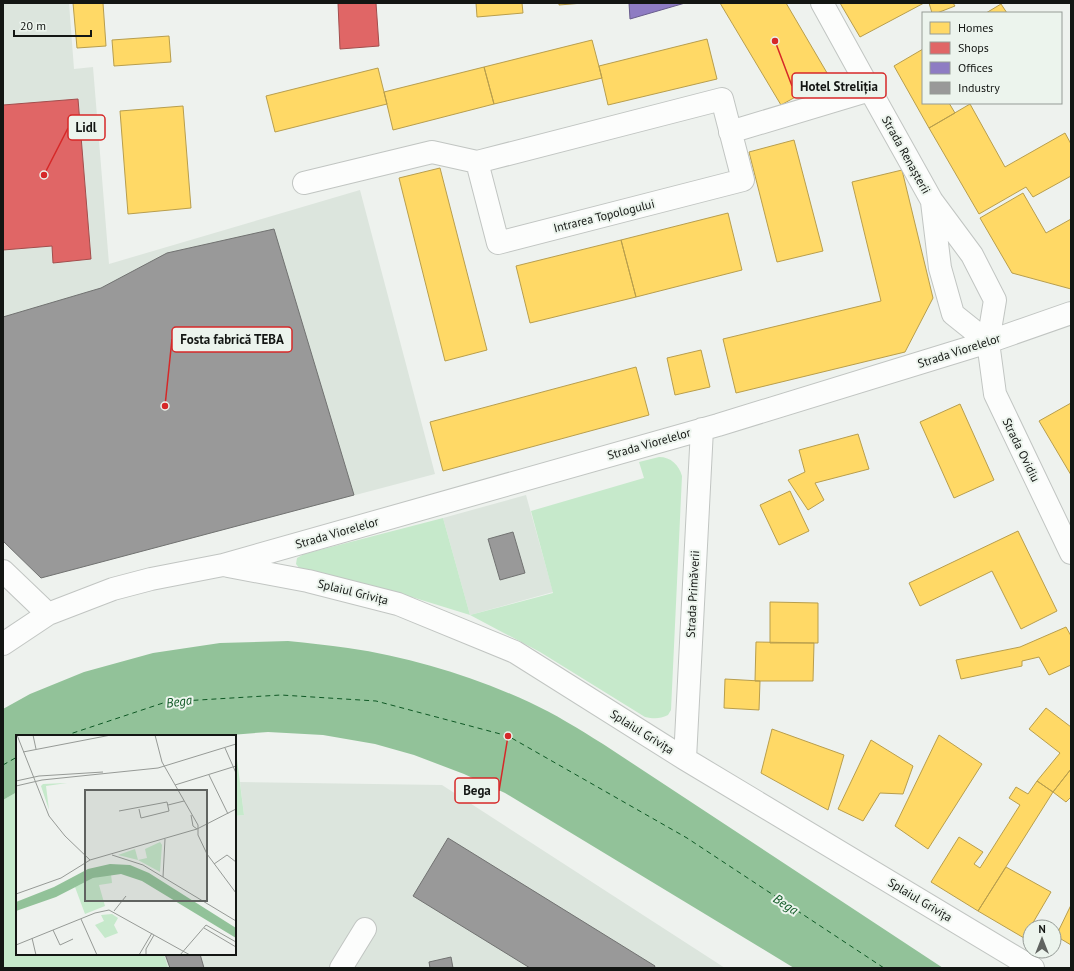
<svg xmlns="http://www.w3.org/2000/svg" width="1074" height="971" viewBox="0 0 1074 971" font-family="'PT Sans',sans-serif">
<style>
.built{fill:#dce5dd}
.green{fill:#c6e9cb}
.water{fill:#92c299}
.homes{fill:#ffd966;stroke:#b89e4d}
.shops{fill:#e06666;stroke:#a24e4d}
.offices{fill:#8e7cc3;stroke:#695d8e}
.industry{fill:#999;stroke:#717271}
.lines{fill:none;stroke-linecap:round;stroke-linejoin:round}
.ferry{stroke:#0f5925;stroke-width:1;stroke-dasharray:5 4;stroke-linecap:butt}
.minor-casing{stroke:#c1c5c2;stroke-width:24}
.minor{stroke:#fcfdfc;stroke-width:22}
.labels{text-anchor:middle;stroke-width:4;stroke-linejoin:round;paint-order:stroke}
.street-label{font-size:12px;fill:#131613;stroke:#ecf4ed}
.water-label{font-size:13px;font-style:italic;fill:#0f5925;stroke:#ecf4ed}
.inset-river{fill:none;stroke:#92c299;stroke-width:2}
.inset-road{fill:none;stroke:#969a96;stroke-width:1}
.view{fill:#606360;fill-opacity:0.15;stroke:#606360;stroke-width:2}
.inset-edge{fill:none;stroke:#131613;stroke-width:2}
.leader{fill:none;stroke:#d62828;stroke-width:1.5}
.callout-dot{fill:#d62828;stroke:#ecf4ed;stroke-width:1.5}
.callout{fill:#ecf4ed;stroke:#d62828;stroke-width:1.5}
.callout-label{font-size:13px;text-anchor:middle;font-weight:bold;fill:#131613}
</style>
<rect width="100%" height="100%" fill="#eef2ee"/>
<path class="built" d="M 3,3 L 69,3 L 74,69 L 93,67 L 109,264 L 360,190 L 435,474 L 41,578 L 3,541 Z
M 526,495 L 553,592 L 470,615 L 443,518 Z
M 240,782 L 442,785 L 725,968 L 168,968 L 164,954 L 235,954 L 235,816 L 244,815 Z"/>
<path class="green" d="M 659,457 C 671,457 679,465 682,476 L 671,710 L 668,715 C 660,719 654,719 645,717 L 540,652 L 470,615 L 415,598 L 379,589 L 300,569 L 296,564 L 297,558 L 304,554 L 443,518 L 470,615 L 553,593 L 531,511 L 644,478 L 639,462 Z
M 235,743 L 244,815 L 235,816 Z
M 17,792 L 17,954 L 164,954 L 168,968 L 3,968 L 3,800 Z"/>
<path class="water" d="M 288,641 C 308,643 328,645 348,648 C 410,657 472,676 529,702 C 555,714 579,729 603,744 L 943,968 L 794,968 L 505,793 L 464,774 L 414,755 L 375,744 L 323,735 L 268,732 L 218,736 L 17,736 L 17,792 L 3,800 L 3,709 L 30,694 L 84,672 L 153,653 L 220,643 Z"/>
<path class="homes" d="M 73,3 L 103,3 L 106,46 L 77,48 Z
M 476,3 L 522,3 L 523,13 L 477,17 Z
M 559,3 L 583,3 L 559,5 Z
M 720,3 L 786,3 L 830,78 L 781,105 Z
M 840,3 L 924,3 L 860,37 Z
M 929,3 L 953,3 L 955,6 L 937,13 L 932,13 Z
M 1001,4 L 1007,13 L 986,13 Z
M 169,36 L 171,62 L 114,66 L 112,40 Z
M 707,39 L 717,79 L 608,105 L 599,66 Z
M 592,40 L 602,78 L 494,104 L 484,67 Z
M 923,49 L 923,103 L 949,103 L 955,113 L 929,128 L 894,66 Z
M 484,67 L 494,104 L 393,130 L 384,92 Z
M 378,68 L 387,104 L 275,132 L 266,96 Z
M 970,104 L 1005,167 L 1065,133 L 1071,144 L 1071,176 L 1033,197 L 1026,187 L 979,214 L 929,128 Z
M 183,106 L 191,208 L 128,214 L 120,111 Z
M 794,140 L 823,251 L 777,262 L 749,152 Z
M 440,168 L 487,350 L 445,361 L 399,178 Z
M 902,170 L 933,298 L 905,352 L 736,393 L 723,339 L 881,301 L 852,182 Z
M 1023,193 L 1046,233 L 1071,219 L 1071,289 L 1012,273 L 980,218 Z
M 728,213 L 742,270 L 636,297 L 621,240 Z
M 621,240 L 636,297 L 530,323 L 516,266 Z
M 701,350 L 710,387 L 675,395 L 667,358 Z
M 636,367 L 649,415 L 443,471 L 430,422 Z
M 1071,403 L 1071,475 L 1039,421 Z
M 960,404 L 994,480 L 954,498 L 920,422 Z
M 858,434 L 869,469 L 815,483 L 824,500 L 808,510 L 788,480 L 805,472 L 799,450 Z
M 790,491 L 809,531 L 779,545 L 760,505 Z
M 1018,531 L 1057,611 L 1021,629 L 992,571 L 920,606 L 909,583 Z
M 770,602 L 818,603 L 818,643 L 770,643 Z
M 1066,627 L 1071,636 L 1071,665 L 1049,675 L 1039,657 L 1022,661 L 1022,666 L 961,679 L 956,660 L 1020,647 Z
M 756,642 L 814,643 L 813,681 L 755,681 Z
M 725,679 L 760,681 L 759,710 L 724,708 Z
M 1046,708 L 1071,727 L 1071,769 L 1053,792 L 1037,781 L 1060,753 L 1029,729 Z
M 772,729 L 844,755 L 828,810 L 761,773 Z
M 939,735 L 982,764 L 928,849 L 895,826 Z
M 871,740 L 913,766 L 903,794 L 880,793 L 863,821 L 838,809 Z
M 1071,769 L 1071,797 L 1066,802 L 1053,792 Z
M 1037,781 L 1053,792 L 978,911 L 931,882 L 959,837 L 983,852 L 974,864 L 980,868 L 1020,805 L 1009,798 L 1016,787 L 1028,794 Z
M 1006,867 L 1051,892 L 1024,938 L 978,911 Z
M 1071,905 L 1071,945 L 1056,936 Z"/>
<path class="shops" d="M 338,3 L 376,3 L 379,46 L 340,49 Z
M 78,99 L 91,259 L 53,263 L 52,246 L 3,250 L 3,105 Z"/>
<path class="offices" d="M 629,3 L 685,3 L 630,19 Z"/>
<path class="industry" d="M 274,229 L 354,495 L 41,578 L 3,541 L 3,317 L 101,288 L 167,253 Z
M 513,532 L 525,573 L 500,580 L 488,539 Z
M 448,838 L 655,966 L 654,968 L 530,968 L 413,896 Z
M 165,954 L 200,954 L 204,968 L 170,968 Z
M 451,957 L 453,968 L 430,968 L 429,962 Z"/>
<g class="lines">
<path class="ferry" d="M 64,736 L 166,702 L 281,695 L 376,701 L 508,736 L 687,838 L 884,968
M 3,765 L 17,757"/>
<defs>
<path id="minor" d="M 822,3 L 870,90 L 932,201 L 972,255 L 995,300 L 988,342 L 995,394 L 1071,553
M 730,132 L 870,90
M 304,183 L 432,152 L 477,162 L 722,99 L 743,180 L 498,243 L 477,162
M 932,202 L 940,268 L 953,314 L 988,342
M 228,566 L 308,581 L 398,604 L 515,652 L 685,759 L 1033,968
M 3,571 L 48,614
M 3,644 L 48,614 L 113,589 L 151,579 L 223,565 L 718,425 L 988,342 L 1071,313
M 685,759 L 702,429
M 341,968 L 365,929"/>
</defs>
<use href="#minor" class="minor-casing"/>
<use href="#minor" class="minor"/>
</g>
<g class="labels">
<g class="street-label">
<text transform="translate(906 155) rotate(61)" y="4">Strada Renașterii</text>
<text transform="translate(604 216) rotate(-14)" y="4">Intrarea Topologului</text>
<text transform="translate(959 351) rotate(-18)" y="4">Strada Viorelelor</text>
<text transform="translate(649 444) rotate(-16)" y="4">Strada Viorelelor</text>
<text transform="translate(1021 450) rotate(64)" y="4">Strada Ovidiu</text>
<text transform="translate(337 533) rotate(-16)" y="4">Strada Viorelelor</text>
<text transform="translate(353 592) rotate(14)" y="4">Splaiul Grivița</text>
<text transform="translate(693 594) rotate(-87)" y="4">Strada Primăverii</text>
<text transform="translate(642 732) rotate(32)" y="4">Splaiul Grivița</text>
<text transform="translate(920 900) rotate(31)" y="4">Splaiul Grivița</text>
</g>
<g class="water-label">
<text transform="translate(179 701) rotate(-8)" y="5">Bega</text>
<text transform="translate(786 904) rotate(33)" y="5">Bega</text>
</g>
</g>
<g transform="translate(16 735)">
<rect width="220" height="220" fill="#eef2ee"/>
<path d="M 51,48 L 30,51 L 33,75 L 25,51 L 27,49 ZM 144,107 L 146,110 L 144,137 L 122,125 L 102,120 L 119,114 L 122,125 L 131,123 L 129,114 ZM 95,139 L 96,148 L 83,150 L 89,171 L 69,179 L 59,152 L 77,143 ZM 96,179 L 102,183 L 98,190 L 102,198 L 89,203 L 79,190 L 88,186 L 85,180 Z" fill="#c6e9cb"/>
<path d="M 94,129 L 114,130 L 133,138 L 220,193 L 220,203 L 126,146 L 105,139 L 77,143 L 40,162 L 0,176 L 0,167 L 38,152 L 72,134 Z" fill="#92c299"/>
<path class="inset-river" d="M 0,171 L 88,135 L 111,135 L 126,139 L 147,151 L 220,199"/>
<path class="inset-road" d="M 1,0 L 33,81 L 49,101 L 74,125M 17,0 L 20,14M 139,0 L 146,27 L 182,90 L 182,100 L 191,119 L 220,158M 209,13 L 220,38M 7,17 L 95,0M 193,40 L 212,79M 0,46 L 23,41 L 87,37M 159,50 L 220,31M 0,51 L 26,45 L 142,33 L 220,9M 152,70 L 168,66M 103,76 L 151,67 L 153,76 L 125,83 L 123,74M 175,80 L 177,91 L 181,94M 96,120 L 127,130 L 220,186M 198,129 L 211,120 L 220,127M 147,142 L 149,104M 0,159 L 45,143 L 74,125 L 181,94 L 220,74M 98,176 L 110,161M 65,184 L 81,220M 188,193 L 220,212M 37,195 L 44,210 L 57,204M 16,203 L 20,220M 0,210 L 79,178 L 93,175 L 174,220M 123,220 L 136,198M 130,220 L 130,214 L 138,200M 164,220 L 190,190 L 220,207"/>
<path class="view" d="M 69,55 L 191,55 L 191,166 L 69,166 Z"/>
<rect width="220" height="220" class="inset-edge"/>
</g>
<path class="leader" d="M775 41L792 86M44 175L68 128M165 406L172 339M508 736L499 791"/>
<g class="callout-dot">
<circle cx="775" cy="41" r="4"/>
<circle cx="44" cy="175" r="4"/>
<circle cx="165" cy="406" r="4"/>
<circle cx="508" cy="736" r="4"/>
</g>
<g class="callout">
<rect x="792" y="73" width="94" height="25" rx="4"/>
<rect x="68" y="115" width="37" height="25" rx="4"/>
<rect x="172" y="327" width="120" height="25" rx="4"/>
<rect x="455" y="778" width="44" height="25" rx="4"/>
</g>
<g class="callout-label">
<text x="839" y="91">Hotel Streliția</text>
<text x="86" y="132">Lidl</text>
<text x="232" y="344">Fosta fabrică TEBA</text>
<text x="477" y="795">Bega</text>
</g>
<rect width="1074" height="971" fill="none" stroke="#131613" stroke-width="8"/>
<rect x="922" y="12" width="140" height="92" fill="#ecf4ed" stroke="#959b96"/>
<rect x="930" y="22" width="20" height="12" fill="#ffd966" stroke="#959b96"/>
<text x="958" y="32" font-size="12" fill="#131613">Homes</text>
<rect x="930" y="42" width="20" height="12" fill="#e06666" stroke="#959b96"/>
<text x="958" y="52" font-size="12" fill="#131613">Shops</text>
<rect x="930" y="62" width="20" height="12" fill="#8e7cc3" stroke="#959b96"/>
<text x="958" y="72" font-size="12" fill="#131613">Offices</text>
<rect x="930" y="82" width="20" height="12" fill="#999999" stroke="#959b96"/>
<text x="958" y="92" font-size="12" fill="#131613">Industry</text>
<g transform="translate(1042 939)"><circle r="19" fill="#ecf4ed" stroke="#959b96"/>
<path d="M0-3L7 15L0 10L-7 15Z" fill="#606360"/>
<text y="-6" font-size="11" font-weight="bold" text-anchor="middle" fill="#131613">N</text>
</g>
<path d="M14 30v6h77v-6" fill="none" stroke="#131613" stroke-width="2"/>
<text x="20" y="30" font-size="12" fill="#131613" stroke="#ecf4ed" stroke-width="3" paint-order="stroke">20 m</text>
</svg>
